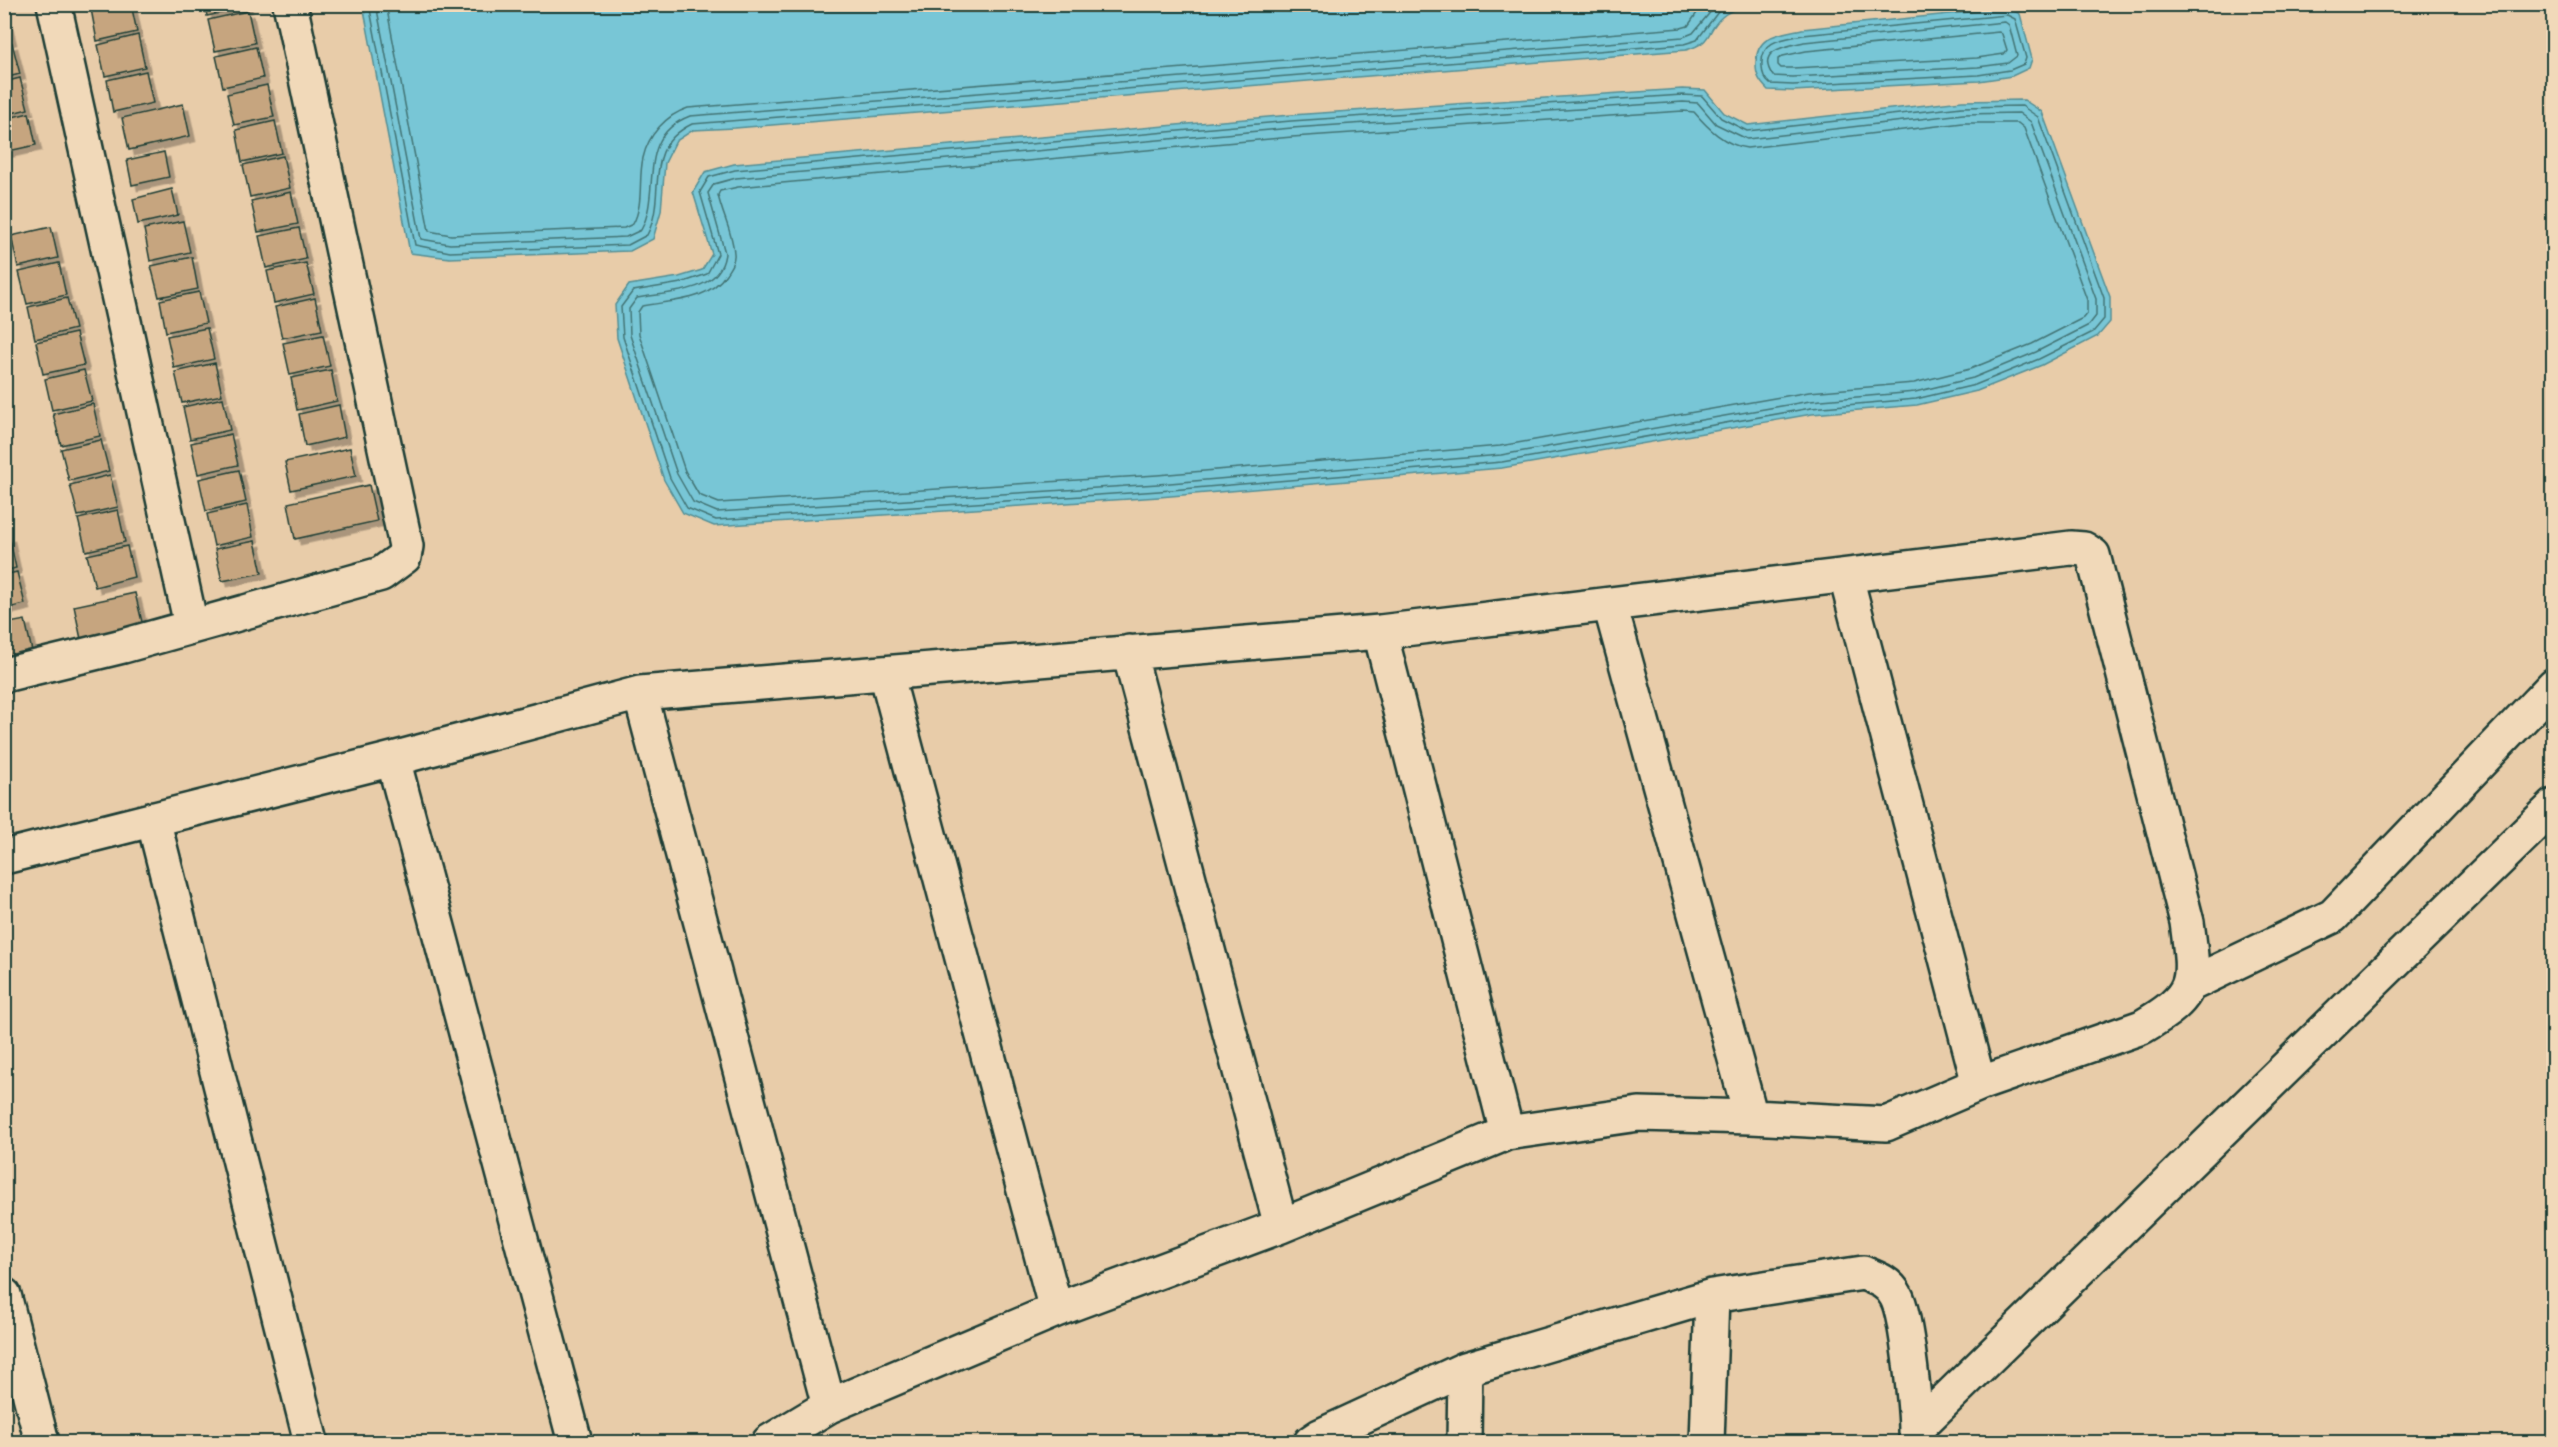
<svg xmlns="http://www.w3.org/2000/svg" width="2558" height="1447" viewBox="0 0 2558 1447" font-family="'Patrick Hand',sans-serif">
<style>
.water{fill:#78c6d6;stroke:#548f95;stroke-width:1.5}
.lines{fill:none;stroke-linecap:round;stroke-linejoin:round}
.shore{stroke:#437475;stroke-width:1.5}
.building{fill:#c6a57f;stroke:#1f3d34;stroke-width:1.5;filter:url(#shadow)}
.minor-casing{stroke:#1f3d34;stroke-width:38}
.minor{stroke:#f1d9b9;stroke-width:33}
</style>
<defs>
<filter id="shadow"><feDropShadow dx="5.5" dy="5.5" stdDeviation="0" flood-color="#0004"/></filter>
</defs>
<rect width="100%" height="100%" fill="#e8cca9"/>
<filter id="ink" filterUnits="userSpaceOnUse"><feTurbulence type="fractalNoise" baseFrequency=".0167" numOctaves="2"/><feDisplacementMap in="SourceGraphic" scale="12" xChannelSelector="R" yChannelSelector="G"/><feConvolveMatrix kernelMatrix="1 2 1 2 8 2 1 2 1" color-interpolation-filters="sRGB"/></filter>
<g filter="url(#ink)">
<path class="water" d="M 363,5 L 363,4 L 1777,5 C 1760,7 1735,5 1722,17 C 1705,32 1714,42 1686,50 L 735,128 L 693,130 L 676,141 L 665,163 L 661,211 L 653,239 L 630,251 L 450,258 L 410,253 Z
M 2008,8 L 2020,14 L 2032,59 L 2029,68 L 2012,76 L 1979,81 L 1793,91 L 1768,90 C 1760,82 1756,76 1756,65 C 1755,35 1779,34 1802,29 Z
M 1682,89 L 1705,90 L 1724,113 L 1748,125 L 1962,101 L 2024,100 L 2042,112 L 2110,297 L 2110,322 L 2098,336 L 2042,365 L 1977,391 L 1917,405 L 1812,414 L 1502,468 L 1159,497 L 714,526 L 683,513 L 664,480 L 617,338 L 615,305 L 629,285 L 679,277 L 702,270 L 712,254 L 693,192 L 705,172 L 734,164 L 1291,115 Z"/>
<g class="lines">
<path class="shore" d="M 369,4 L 415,245 L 450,252 L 628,245 L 647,235 C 668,195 640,149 692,124 L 1684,44 L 1697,40 L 1718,12 L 1733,4
M 376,4 L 421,239 L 450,244 L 626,237 L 641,230 C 662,191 635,137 690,116 L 1683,37 L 1693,33 L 1717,4
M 386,4 L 429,231 L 451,235 L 624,228 L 633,224 C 644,204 638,180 643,158 C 648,135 666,115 688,108 L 1681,28 L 1688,26 L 1703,4
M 2007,15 L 2015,19 L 2026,58 L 2024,64 L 2010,70 L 1978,75 L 1793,85 L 1770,84 C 1764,79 1762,74 1762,66 C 1760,40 1783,39 1803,35 Z
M 2005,22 L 2009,25 L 2017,56 L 2008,63 L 1978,67 L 1793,77 L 1773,76 C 1755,50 1786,46 1804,42 Z
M 1999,32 L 2002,34 L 2007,50 L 2004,54 L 1977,58 L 1793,68 L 1781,68 L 1778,65 L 1778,59 L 1783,56 L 1806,51 Z
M 1682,95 L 1702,96 L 1721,118 L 1747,131 L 1962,107 L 2022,106 L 2038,117 L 2104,298 L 2104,319 L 2093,332 L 2039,359 L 1975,385 L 1916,399 L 1811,408 L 1502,462 L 1159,491 L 716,520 L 687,508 L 670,478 L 623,337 L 621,307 L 633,291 L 681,283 L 707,274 L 718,254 L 700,192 L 709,177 L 735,170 L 1291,121 Z
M 1683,102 L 1698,103 L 1716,124 L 1747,139 L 1963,114 L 2019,113 L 2031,122 L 2096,299 L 2096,316 L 2089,325 L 2036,352 L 1973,378 L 1915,392 L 1810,401 L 1501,455 L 1158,484 L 717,512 L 693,502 L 677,474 L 630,335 L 629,309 L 637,298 C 667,292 721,294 725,253 L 708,193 L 714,184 L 736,178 L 1292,128 Z
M 1683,111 L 1694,112 C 1708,128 1724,145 1747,148 L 1963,123 L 2018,123 L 2024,128 L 2087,300 L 2087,313 L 2083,318 L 2032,344 L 1970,369 L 1914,383 L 1809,392 L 1500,446 L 1157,475 L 719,503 L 699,495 L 685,471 L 639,334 L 638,312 L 642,306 C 672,300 708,302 726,274 C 730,268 735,261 734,253 C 733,234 722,214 718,195 L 720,191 L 738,187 L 1292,137 Z"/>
</g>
<path class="building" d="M 111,4 L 131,4 L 137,32 L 97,41 L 91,9 Z
M 205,4 L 246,4 L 247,7 L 207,16 Z
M 4,11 L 11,39 L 4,41 Z
M 248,11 L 255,43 L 215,51 L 208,20 Z
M 138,35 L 145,67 L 105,76 L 98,45 Z
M 12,43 L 20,74 L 4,78 L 4,45 Z
M 256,47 L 263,78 L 223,87 L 216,56 Z
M 146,71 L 153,103 L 113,112 L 107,80 Z
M 20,78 L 28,109 L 4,115 L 4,82 Z
M 267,85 L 274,117 L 234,125 L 227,94 Z
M 183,104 L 190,136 L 129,150 L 122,118 Z
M 29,113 L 36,145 L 4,152 L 4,119 Z
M 275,121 L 282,153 L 242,162 L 236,130 Z
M 164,152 L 169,177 L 132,185 L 127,160 Z
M 283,156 L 290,188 L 250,197 L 243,165 Z
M 172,189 L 178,215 L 138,224 L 133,199 Z
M 291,192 L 298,224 L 258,232 L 251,201 Z
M 183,221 L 190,252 L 150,261 L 144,229 Z
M 51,227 L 58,258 L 18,267 L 11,236 Z
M 299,228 L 306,259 L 266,268 L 259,236 Z
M 192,257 L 198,289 L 159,297 L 151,266 Z
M 59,263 L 66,295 L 27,304 L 19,272 Z
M 306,263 L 314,294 L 274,303 L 267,271 Z
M 199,292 L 206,323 L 166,332 L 160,300 Z
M 67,298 L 75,329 L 35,339 L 28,307 Z
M 315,298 L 322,330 L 282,338 L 275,307 Z
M 207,328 L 214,359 L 174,368 L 167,336 Z
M 76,333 L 84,365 L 43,374 L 36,342 Z
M 323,335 L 330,366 L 290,375 L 283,343 Z
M 215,363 L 222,395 L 182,403 L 175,372 Z
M 84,370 L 92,401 L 52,410 L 45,379 Z
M 331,370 L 337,401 L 297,410 L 291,378 Z
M 223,398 L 230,430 L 190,439 L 183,407 Z
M 93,404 L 100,436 L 61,445 L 53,414 Z
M 339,405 L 345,437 L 305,446 L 299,414 Z
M 231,434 L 238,465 L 198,474 L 191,443 Z
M 101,440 L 109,471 L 69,481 L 61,449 Z
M 350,448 L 356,476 L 291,490 L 285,462 Z
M 239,470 L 246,502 L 206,511 L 199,479 Z
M 110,475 L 118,507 L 78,516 L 70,485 Z
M 369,485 L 377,521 L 295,539 L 288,503 Z
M 247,505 L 253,537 L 214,546 L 207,514 Z
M 118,510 L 125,542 L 86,551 L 78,519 Z
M 9,536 L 16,568 L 4,571 L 4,537 Z
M 255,541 L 262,573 L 222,581 L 215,549 Z
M 127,546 L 134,577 L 95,587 L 87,555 Z
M 17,572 L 25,604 L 4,609 L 4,575 Z
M 135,593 L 144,630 L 82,644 L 74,606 Z
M 25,620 L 34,660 L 4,667 L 4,624 Z"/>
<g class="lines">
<defs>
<path id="minor" d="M 54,4 L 191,625
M 1846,577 L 1979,1084
M 1610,605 L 1751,1117
M 1380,632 L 1507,1133
M 1129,652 L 1281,1226
M 886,673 L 1056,1310
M 4,675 L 123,646 L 381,574 L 404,557 L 406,546 L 290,4
M 640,693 L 829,1406
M 393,759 L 575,1442
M 153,819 L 311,1442
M 4,857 L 393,759 L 640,693 L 1380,632 L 2071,548 L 2084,549 L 2093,555 L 2187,922 C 2195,983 2198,994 2142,1027 L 1979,1084 L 1886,1124 L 1751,1117 L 1639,1114 L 1507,1133 L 1281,1226 L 1056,1310 L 829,1406 L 769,1442
M 2191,984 L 2333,916 L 2554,685
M 4,1295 L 42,1442
M 1916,1429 L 2554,806
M 1311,1442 L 1320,1436 L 1465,1369 L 1712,1296 L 1863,1273 C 1876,1278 1889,1282 1896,1296 C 1907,1315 1917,1417 1916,1442
M 1464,1442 L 1465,1369
M 1707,1442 L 1712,1296"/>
</defs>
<use href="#minor" class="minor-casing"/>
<use href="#minor" class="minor"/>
</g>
</g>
<rect width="2558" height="1447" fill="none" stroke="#f1d9b9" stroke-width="24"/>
<rect x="12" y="12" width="2534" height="1423" fill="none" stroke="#1f3d34" stroke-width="2" filter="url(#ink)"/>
</svg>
